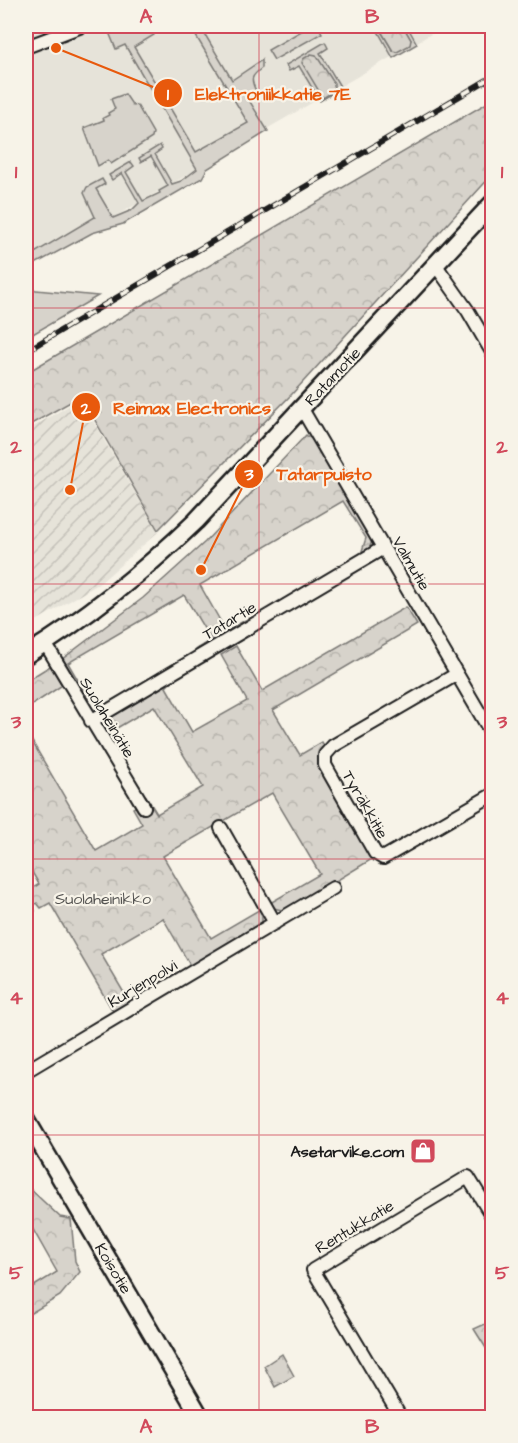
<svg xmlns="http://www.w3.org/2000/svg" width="518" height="1443" viewBox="0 0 518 1443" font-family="'Architects Daughter',sans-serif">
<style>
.built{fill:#e6e3d9}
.industrial{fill:url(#industrial-furrows)}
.green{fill:#d7d3cb;stroke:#7a7874;stroke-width:1.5}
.forest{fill:url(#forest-crowns);stroke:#7a7874;stroke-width:1.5}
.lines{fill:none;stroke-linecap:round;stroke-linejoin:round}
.street-casing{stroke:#1c1c1c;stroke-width:16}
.secondary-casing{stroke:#1c1c1c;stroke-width:21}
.street{stroke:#f7f3e8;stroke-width:12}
.secondary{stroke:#f7f3e8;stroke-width:16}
.rail-casing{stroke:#1c1c1c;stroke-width:6}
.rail{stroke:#f7f3e8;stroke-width:4;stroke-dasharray:11;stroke-linecap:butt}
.grid{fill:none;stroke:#d1495b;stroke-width:1.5;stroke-opacity:0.55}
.labels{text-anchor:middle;stroke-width:4.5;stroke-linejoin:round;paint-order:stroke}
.street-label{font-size:16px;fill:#1c1c1c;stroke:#f7f3e8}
.park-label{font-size:16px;fill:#545351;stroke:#f7f3e8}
.poi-label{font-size:16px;font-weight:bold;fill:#1c1c1c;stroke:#f7f3e8;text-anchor:end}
.leader{fill:none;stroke:#e8590c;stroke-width:2}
.callout-dot{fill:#e8590c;stroke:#f7f3e8;stroke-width:2}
.mark-label{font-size:18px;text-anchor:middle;font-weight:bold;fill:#fff}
.callout-label{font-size:18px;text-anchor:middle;font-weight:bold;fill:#e8590c;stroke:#f7f3e8;stroke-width:4.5;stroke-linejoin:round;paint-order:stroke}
.neatline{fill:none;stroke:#d1495b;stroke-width:2}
.grid-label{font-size:20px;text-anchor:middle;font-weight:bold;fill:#d1495b}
</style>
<defs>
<pattern id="industrial-furrows" width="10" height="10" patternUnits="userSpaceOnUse" patternTransform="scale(1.5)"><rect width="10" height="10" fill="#e6e3d9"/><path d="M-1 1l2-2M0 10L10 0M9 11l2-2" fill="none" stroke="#c5c2ba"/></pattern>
<pattern id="forest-crowns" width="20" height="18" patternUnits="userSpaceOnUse" patternTransform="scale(1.5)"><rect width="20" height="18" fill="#d7d3cb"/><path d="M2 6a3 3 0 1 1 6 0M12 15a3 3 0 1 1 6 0" fill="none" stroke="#b8b5ae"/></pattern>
</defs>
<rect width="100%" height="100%" fill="#f7f3e8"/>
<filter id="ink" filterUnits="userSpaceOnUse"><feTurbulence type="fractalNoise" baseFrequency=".0167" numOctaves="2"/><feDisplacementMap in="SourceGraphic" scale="12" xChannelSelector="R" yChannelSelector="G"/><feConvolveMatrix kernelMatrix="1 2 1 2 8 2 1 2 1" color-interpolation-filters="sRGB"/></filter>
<g filter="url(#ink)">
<path class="built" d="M 26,26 L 445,26 L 26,268 Z"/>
<path class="industrial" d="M 80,399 L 158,532 L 100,583 L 26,627 L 26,431 Z"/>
<path class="green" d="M 117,26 L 151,26 L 154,35 L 134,47 L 196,152 L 248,123 L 190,26 L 200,26 L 232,80 L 262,60 L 262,68 C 251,76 250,79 256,91 L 247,97 L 268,131 L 207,169 L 202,178 L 123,224 L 92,233 L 26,269 L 26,251 L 28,257 L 95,217 L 84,193 L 87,187 L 102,179 L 105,184 L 96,189 L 113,218 L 132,210 L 139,203 L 122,173 L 112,180 L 109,175 L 131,162 L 134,166 L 126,172 L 143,201 L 160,193 L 159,191 L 168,186 L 151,156 L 141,162 L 139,158 L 160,145 L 162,149 L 155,154 L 172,184 L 181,181 L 197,169 L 125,45 L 116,49 L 108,30 Z
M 310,26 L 318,26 L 322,33 L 274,60 L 268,50 Z
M 375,26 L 378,26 L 393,51 L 411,40 L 403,26 L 407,26 L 417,44 L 393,58 Z
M 325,42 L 328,48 L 320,53 L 341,88 L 320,101 L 299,66 L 289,71 L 286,65 Z
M 125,94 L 133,106 L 137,105 L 153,133 L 152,138 L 111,164 L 108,160 L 98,166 L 84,128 L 104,120 L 103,118 L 109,115 L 108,113 L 115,109 L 111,99 Z
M 26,289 L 98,296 L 26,338 Z"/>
<path class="forest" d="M 378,26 L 403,26 L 411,40 L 410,45 L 397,52 L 393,51 Z
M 311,54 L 316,55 L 334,83 L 334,91 L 323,98 L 302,63 L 303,59 Z
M 492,100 L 492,175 L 292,394 L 158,530 L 81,396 L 26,427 L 26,373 Z
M 306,435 L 314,441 L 372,540 L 369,551 L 364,554 L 362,551 L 366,538 L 343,501 L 200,585 L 226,631 L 249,618 L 249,623 L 198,653 L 196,649 L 211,640 L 184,595 L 68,663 L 90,701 L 88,702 L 61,660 L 143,598 L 205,542 Z
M 406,607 L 417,625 L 273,710 L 300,755 L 322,742 L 325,747 L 322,752 L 373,854 L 372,859 L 287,911 L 273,908 L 270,903 L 320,874 L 272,793 L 163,856 L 211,938 L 262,908 L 262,925 L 191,967 L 163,918 L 101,954 L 130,1003 L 114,1013 L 50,903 L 41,908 L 37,903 L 33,906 L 35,911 L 26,917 L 26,893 L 39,884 L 26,862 L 26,731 L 96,851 L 142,824 L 133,808 L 144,802 L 143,798 L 146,796 L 157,814 L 203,787 L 154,706 L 105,735 L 103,726 L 109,715 L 166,682 L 169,684 L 166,687 L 192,732 L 247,701 L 221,655 L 236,646 L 262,691 Z
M 50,666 L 53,666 L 64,684 L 26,709 L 26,681 Z
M 26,1185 L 60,1217 L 71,1219 L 75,1261 L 80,1272 L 60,1296 L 26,1316 L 26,1291 L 57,1272 L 26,1217 Z
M 492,1321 L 492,1350 L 486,1348 L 474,1329 Z
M 282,1354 L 294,1376 L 275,1387 L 264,1366 Z"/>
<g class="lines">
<defs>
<path id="street" d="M 26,47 L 82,26
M 435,264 L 468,311 L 492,352
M 302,409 L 492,734
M 45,643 L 144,807
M 457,674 L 333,746 L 325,755 L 325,765 L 375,853 L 383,858 L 492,795
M 91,721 L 383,548
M 221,828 L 275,923
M 26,1071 L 333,888
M 401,1418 L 313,1270 L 468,1177 L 492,1216"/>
<path id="secondary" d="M 26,655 C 88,617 143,572 196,521 L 492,204
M 26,1119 L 201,1418"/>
</defs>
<use href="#street" class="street-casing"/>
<use href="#secondary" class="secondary-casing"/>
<use href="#street" class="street"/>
<use href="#secondary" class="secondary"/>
<defs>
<path id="rail" d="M 26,351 L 492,77"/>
</defs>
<use href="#rail" class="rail-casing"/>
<use href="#rail" class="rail"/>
</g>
</g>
<path class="grid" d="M 259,26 L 259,1418M 26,308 L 492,308M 26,584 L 492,584M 26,859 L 492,859M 26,1135 L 492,1135"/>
<defs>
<symbol id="shop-square" viewBox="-11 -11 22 22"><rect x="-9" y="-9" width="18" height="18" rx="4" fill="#d1495b" stroke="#f7f3e8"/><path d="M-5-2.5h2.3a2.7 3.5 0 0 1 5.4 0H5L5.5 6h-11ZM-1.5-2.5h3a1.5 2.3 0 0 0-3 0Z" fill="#fff"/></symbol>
</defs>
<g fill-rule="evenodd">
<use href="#shop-square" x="408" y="1136" width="30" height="30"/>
</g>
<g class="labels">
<g class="street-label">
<text transform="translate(332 376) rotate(-47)" y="6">Ratamotie</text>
<text transform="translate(412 563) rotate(60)" y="6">Valmutie</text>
<text transform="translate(229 620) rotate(-31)" y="6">Tatartie</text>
<text transform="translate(108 717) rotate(59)" y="6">Suolaheinätie</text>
<text transform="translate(366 804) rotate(60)" y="6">Tyräkkitie</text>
<text transform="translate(142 983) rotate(-31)" y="6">Kurjenpolvi</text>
<text transform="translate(354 1226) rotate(-31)" y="6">Rentukkatie</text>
<text transform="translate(114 1268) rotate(59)" y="6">Koisotie</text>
</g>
<g class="park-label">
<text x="103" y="904">Suolaheinikko</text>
</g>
<g class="poi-label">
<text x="404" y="1157">Asetarvike.com</text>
</g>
</g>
<path class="leader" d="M56 48L168 93M70 490L86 407M201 570L249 474"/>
<g class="callout-dot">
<circle cx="56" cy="48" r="6"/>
<circle cx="70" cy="490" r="6"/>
<circle cx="201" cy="570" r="6"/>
<circle cx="168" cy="93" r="15"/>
<circle cx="86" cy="407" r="15"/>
<circle cx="249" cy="474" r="15"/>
</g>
<g class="mark-label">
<text x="168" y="100">1</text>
<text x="86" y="414">2</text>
<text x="249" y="480">3</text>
</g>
<g class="callout-label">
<text x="273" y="100">Elektroniikkatie 7E</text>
<text x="192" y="414">Reimax Electronics</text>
<text x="324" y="480">Tatarpuisto</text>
</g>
<rect width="518" height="1443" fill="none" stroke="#f7f3e8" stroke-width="66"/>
<rect x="33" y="33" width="452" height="1377" class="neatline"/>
<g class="grid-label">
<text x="146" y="23">A</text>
<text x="372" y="23">B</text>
<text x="16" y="178">1</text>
<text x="502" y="178">1</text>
<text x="16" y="453">2</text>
<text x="502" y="453">2</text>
<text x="16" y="728">3</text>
<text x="502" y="728">3</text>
<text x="16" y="1004">4</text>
<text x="502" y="1004">4</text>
<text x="16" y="1279">5</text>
<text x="502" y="1279">5</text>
<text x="146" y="1433">A</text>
<text x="372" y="1433">B</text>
</g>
</svg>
